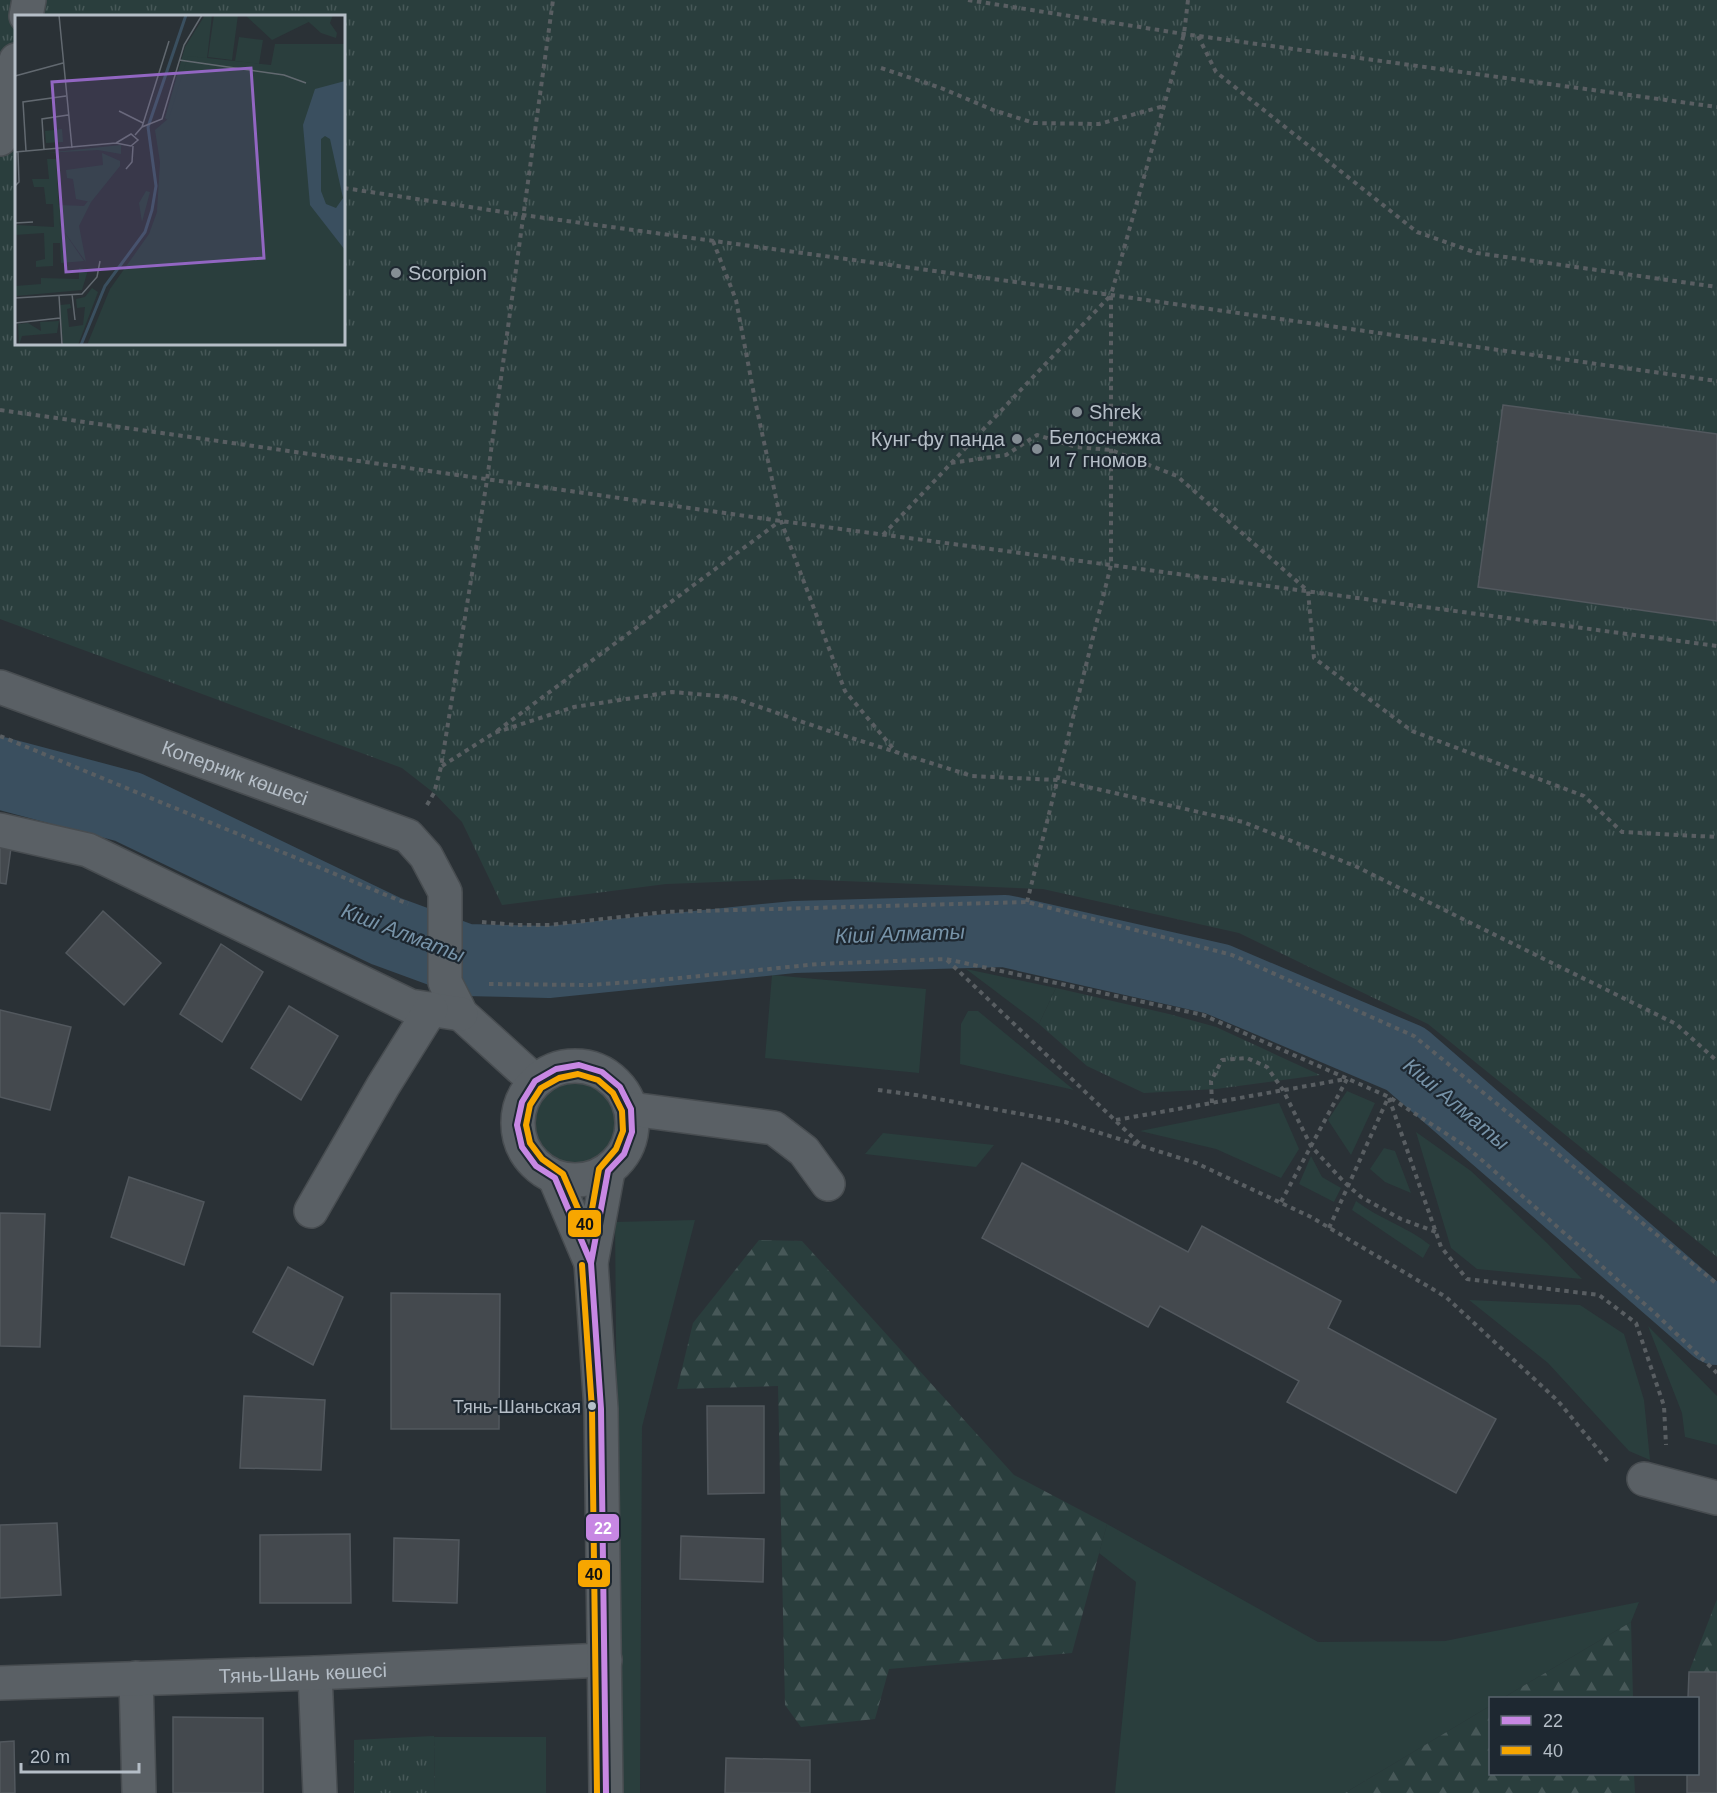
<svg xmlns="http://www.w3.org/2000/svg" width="1717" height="1793" viewBox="0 0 1717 1793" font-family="Arial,sans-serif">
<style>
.green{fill:#2a3e3d}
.forest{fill:url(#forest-firs)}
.park{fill:url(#park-tufts);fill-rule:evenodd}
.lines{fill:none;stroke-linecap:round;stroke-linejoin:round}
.river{stroke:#3a4f5f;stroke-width:72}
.building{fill:#44494e;stroke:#52585e;stroke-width:1.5}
.minor-casing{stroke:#484d51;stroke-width:36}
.path{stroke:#595e62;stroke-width:4;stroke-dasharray:4.5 4.5;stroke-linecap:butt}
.minor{stroke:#5a6065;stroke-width:33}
.bus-1-casing{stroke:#1e2831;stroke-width:10}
.bus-2-casing{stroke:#1e2831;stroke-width:10}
.bus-1{stroke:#c787e3;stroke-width:6}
.bus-2{stroke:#f7a600;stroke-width:6}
.poi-dot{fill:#848d94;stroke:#1e2831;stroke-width:2}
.bus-dot{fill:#b5bec7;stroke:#1e2831;stroke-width:2}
.labels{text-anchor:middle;stroke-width:4.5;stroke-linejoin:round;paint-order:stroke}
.bus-label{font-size:18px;fill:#b5bec7;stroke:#1e2831;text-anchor:end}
.poi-label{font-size:20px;fill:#b5bec7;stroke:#1e2831;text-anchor:start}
.street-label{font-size:20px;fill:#b5bec7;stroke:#1e2831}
.water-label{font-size:21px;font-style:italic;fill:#7793a8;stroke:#1e2831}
.inset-river{fill:none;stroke:#3a4f5f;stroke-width:3}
.inset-road{fill:none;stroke:#626970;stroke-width:1.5}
.view{fill:#9266c2;fill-opacity:0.15;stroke:#9266c2;stroke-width:3}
.inset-edge{fill:none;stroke:#b5bec7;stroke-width:3}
.line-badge{stroke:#1e2831;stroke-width:2}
.badge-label{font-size:16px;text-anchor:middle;font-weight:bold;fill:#fff}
.pale-badge-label{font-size:16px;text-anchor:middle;font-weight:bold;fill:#111}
</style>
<defs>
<pattern id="forest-firs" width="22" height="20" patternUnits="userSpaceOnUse" patternTransform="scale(1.5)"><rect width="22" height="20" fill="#2a3e3d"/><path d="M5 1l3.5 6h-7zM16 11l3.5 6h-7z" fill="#475858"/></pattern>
<pattern id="park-tufts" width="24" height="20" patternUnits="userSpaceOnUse" patternTransform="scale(1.5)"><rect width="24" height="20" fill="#2a3e3d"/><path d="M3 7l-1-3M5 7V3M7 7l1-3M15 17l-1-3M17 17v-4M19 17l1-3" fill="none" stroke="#475858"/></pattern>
</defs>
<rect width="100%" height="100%" fill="#2a3136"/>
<path class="green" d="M 966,969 L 1056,988 L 1039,1024 Z
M 772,975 L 926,989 L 919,1073 L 765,1058 Z
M 968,1011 L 978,1011 L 1074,1090 L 960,1064 L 961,1024 Z
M529 1120a44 44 0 1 1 88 0a44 44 0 1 1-88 0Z
M 1347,1091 L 1375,1103 L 1351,1155 L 1328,1120 Z
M 1279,1103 L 1299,1149 L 1281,1178 L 1216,1149 L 1140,1131 Z
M 1416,1132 L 1471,1171 L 1547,1243 L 1582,1279 L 1477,1269 L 1451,1248 Z
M 883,1133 L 994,1145 L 976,1167 L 865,1154 Z
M 1384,1148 L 1395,1151 L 1411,1193 L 1385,1182 L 1370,1169 Z
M 1311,1156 L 1322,1177 L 1341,1188 L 1334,1202 L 1299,1184 Z
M 1356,1201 C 1379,1219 1408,1227 1430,1245 L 1423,1258 L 1352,1210 Z
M 695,1220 L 642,1427 L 640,1793 L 620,1793 L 615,1222 Z
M 1469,1300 L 1580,1305 L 1624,1334 L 1644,1400 L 1650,1460 L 1629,1451 L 1548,1363 Z
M 1648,1326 L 1717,1396 L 1717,1445 L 1685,1437 L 1682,1413 Z
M 1107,1524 L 1318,1642 L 1445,1641 L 1639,1602 L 1631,1622 L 1503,1698 L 1490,1698 L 1490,1706 L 1345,1793 L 1115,1793 L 1136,1582 L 1099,1553 Z
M 434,1737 L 546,1737 L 546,1793 L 435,1793 Z"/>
<path class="forest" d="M 759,1240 L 802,1241 L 1014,1475 L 1107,1524 L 1072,1653 L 889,1669 L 875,1719 L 801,1727 L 785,1705 L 778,1386 L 677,1389 L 693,1323 Z
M 1717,1599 L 1717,1672 L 1689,1672 Z
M 1631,1622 L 1633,1698 L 1503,1698 Z
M 1490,1706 L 1490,1774 L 1634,1774 L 1635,1793 L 1345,1793 Z"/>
<path class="park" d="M 0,0 L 1717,0 L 1717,1257 L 1428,1024 L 1239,933 L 1043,889 L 793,879 L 666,884 L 502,905 L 462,822 L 434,793 L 402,768 L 0,619 ZM 16,16 L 344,16 L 344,344 L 16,344 Z
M 1056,988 L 1169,1014 L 1216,1027 L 1320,1075 L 1216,1089 L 1144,1093 L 1087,1066 L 1039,1024 Z
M 434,1736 L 435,1793 L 354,1793 L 354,1740 Z"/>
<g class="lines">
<path class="river" d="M 0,773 L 128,807 L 386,931 L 465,960 L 549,962 L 794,937 L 1005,931 L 1217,979 L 1406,1059 L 1717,1329"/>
</g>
<path class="building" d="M 1503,405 L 1717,434 L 1717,621 L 1478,587 Z
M 0,847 L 11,848 L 6,884 L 0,883 Z
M 103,911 L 161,963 L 124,1005 L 66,953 Z
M 221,944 L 263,972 L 222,1042 L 180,1014 Z
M 289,1006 L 338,1036 L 301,1100 L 251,1068 Z
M 0,1010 L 71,1027 L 50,1110 L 0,1097 Z
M 1022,1163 L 1188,1252 L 1202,1226 L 1272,1264 L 1341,1301 L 1328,1328 L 1496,1419 L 1456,1493 L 1287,1402 L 1299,1381 L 1160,1306 L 1148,1327 L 982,1238 Z
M 129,1177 L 204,1202 L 184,1265 L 111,1237 Z
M 0,1213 L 45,1214 L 40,1347 L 0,1346 Z
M 288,1267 L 343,1297 L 313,1365 L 253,1332 Z
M 391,1293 L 500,1294 L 499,1429 L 391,1429 Z
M 244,1396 L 325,1400 L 321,1470 L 240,1468 Z
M 707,1406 L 764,1406 L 764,1493 L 708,1494 Z
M 57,1523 L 61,1595 L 0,1598 L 0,1525 Z
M 350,1534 L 351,1603 L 260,1603 L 260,1535 Z
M 681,1536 L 764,1539 L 763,1582 L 680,1579 Z
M 394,1538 L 459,1540 L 457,1603 L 393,1601 Z
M 1689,1672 L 1717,1672 L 1717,1793 L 1687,1793 L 1687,1774 L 1698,1774 L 1698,1698 L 1688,1698 Z
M 173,1717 L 263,1718 L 263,1793 L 173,1793 Z
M 14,1741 L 15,1793 L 0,1793 L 0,1742 Z
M 726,1758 L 810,1760 L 810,1793 L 725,1793 Z"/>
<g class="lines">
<defs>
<g id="minor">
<path d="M 26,16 L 29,0"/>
<path d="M 0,139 L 16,60"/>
<path id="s1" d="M 0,687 L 408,836 L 426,856 L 445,892 L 445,982 L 461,1014 L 535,1081"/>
<path d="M 0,830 L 88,850 L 410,1006 L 461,1014"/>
<circle cx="575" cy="1123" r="57"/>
<path d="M 631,1109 L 774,1128 L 804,1151 L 828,1184"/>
<path d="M 555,1178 L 591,1263"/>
<path d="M 311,1211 L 383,1086 L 431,1009"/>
<path d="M 1644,1479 L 1717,1498"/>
<path d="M 315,1673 L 320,1793"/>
<path d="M 136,1678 L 139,1793"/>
<path id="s2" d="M 0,1683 L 315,1673 L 605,1660"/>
<path d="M 606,1793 L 601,1409 L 591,1263 L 608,1171"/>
</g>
</defs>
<use href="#minor" class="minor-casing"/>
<path class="path" d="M 968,0 L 1184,34 L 1717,107
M 1198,36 L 1216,72 L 1417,232 L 1477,253 L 1717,287
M 881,68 L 941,88 L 993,110 L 1034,123 L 1099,124 L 1164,106
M 344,188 L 523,215 L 1111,295 L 1717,381
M 713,241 L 736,300 L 756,405 L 781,521 L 845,691 L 896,752 L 972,776 L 1057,780 L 1243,822 L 1355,866 L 1676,1024 L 1717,1061
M 0,410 L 781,521 L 1717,646
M 951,463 L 1006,455 L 1037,435 L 1076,447 L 1111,450 L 1177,476 L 1308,591 L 1314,658 L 1412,731 L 1584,796 L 1622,832 L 1717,837
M 883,535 L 1111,295
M 497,731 L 780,521
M 0,736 L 408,904
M 442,766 L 494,733 L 574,707 L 672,692 L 731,697 L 823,729 L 896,752
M 427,805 L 434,793 L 441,767 L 487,480 L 553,0
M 1027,902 L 1111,565 L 1111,295 L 1184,34 L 1188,0
M 482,922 L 516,925 L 550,925 L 665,912 L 1027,902 L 1232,955 L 1414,1036 L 1717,1284
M 947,960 L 1143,1147
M 489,984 L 589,985 L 660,980 L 818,964 L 946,959 L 1203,1015 L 1389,1097 L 1467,1147 L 1656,1314 L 1717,1373
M 878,1090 L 916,1095 L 1065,1122 L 1196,1163 L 1311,1217 L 1446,1297 L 1558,1401 L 1610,1464
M 1389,1098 L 1441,1247 L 1467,1279 L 1599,1295 L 1636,1323 L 1664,1406 L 1666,1445
M 1212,1103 L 1211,1081 L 1222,1060 L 1247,1058 L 1267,1067 L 1283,1090 L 1311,1146 L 1344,1182 L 1361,1197 L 1401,1219 L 1436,1232
M 1116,1120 L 1346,1079
M 1281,1202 L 1347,1079
M 1329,1228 L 1388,1098"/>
<use href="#minor" class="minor"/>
<defs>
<path id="bus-1" d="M 579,1065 L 602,1072 L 620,1087 L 631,1109 L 632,1132 L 624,1154 L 608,1171 L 591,1263 L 555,1178 L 536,1166 L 522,1147 L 517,1125 L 522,1102 L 535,1081 L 556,1069 Z
M 591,1263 L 601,1409 L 606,1793"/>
<path id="bus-2" d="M 578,1074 L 598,1080 L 613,1093 L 622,1111 L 623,1131 L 616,1149 L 599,1169 L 588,1232 L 563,1174 L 542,1159 L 530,1143 L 526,1125 L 530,1105 L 541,1088 L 559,1078 Z
M 582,1265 L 592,1409 L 597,1793"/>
</defs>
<use href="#bus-1" class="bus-1-casing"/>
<use href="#bus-2" class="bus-2-casing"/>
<use href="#bus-1" class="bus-1"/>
<use href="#bus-2" class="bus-2"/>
</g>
<g class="poi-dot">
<circle cx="396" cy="273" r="6"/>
<circle cx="1077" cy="412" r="6"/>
<circle cx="1017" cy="439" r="6"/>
<circle cx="1037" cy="449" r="6"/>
</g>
<circle class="bus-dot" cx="592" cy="1406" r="5"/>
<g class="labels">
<g class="bus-label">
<text x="581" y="1413">Тянь-Шаньская</text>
</g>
<g class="poi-label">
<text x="408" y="280">Scorpion</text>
<text x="1089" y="419">Shrek</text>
<text x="1049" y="444">Белоснежка<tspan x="1049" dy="23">и 7 гномов</tspan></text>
<text x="1005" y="446" text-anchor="end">Кунг-фу панда</text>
</g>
<g class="street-label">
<text dy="7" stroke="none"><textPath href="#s1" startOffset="250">Коперник көшесі</textPath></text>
<text dy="7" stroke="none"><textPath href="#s2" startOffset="303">Тянь-Шань көшесі</textPath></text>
</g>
<g class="water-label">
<text transform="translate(403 933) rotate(21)" y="7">Кіші Алматы</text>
<text transform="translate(900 934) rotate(-2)" y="7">Кіші Алматы</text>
<text transform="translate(1456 1104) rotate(40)" y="7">Кіші Алматы</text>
</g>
</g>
<g transform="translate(15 15)">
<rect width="330" height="330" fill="#2a3136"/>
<path d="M 199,0 L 223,0 L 217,45 L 193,42 ZM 230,0 L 308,0 L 257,25 ZM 224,22 L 248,25 L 244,49 L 220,46 ZM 47,114 L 48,127 L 31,128 L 30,116 ZM 106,130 L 106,139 L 83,135 L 30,138 ZM 73,186 L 76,187 L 64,211 L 71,247 L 45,211 L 43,190 L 69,191 Z" fill="#2a3e3d"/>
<path d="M 190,0 L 197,0 L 192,44 L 154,106 L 150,103 L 170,32 ZM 286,0 L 318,0 L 315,8 L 322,18 L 321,23 L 306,18 ZM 87,138 L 105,146 L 105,151 L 76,187 L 61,184 L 58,164 L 52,163 L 51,155 L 88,150 ZM 32,144 L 41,144 L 45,211 L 69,246 L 46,248 L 45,228 L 38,228 L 38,251 L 21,252 L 21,246 L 30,244 L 29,218 L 0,220 L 2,210 L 39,212 L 38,189 L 31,189 L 29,172 L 19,172 L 17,164 L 34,164 ZM 64,253 L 73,255 L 67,275 L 1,281 L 0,271 L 26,269 L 26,263 L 64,264 ZM 77,273 L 83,277 L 63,330 L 48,330 L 45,290 L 55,289 L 56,293 L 52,294 L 54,312 L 68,310 L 70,292 L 62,293 L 61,284 L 70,282 ZM 44,306 L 42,318 L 7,321 L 4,330 L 3,309 L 13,308 L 26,316 L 25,307 Z" fill="#2a3e3d"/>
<path d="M 260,29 L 330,29 L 330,330 L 72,330 L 95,274 L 134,219 L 142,197 L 145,147 L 140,115 L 154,103 L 173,41 L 256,50 ZM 131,176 L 135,177 L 127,207 L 124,188 Z" fill="#2a3e3d"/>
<path d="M 330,66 L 330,235 L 295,190 L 288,110 L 300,74 ZM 310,121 L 315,124 L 328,183 L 321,193 L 311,189 L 306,176 L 306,124 Z" fill="#3a4f5f" fill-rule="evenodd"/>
<path class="inset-river" d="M 66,330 L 90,271 L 130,217 L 137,195 L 141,171 L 133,112 L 171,0"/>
<path class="inset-road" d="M 44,0 L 57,133M 164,45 L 269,60 L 291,68M 0,61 L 48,48M 104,96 L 128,108M 127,112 L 154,26M 120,120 L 127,112 L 147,104 L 169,30 L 187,0M 29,135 L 27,104 L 53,100M 11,136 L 8,87 L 51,81M 0,137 L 101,128 L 116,131 L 123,125 L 116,119 L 101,128M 111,154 L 117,147 L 118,131M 0,171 L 4,167 L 3,137M 0,208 L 18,207M 57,279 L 60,305M 44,280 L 47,330M 0,283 L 67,279 L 82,262 L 85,246M 0,308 L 45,303"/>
<path class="view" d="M 236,53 L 249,243 L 51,257 L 37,67 Z"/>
<rect width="330" height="330" class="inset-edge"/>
</g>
<g class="line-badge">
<rect x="567" y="1209" width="35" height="29" rx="6" fill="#f7a600"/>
<rect x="585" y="1513" width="35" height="29" rx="6" fill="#c787e3"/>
<rect x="577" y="1559" width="34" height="29" rx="6" fill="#f7a600"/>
</g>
<g class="badge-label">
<text x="603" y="1534">22</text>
</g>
<g class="pale-badge-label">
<text x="585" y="1230">40</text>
<text x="594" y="1580">40</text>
</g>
<rect x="1489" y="1697" width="210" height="78" fill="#1e2831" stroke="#5a646d" stroke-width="1.5"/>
<rect x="1501" y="1716" width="30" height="9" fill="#c787e3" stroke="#5a646d" stroke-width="1.5"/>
<text x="1543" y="1727" font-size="18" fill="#b5bec7">22</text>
<rect x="1501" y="1746" width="30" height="9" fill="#f7a600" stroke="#5a646d" stroke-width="1.5"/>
<text x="1543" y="1757" font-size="18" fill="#b5bec7">40</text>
<path d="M21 1763v9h118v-9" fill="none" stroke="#b5bec7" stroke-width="3"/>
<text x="30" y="1763" font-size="18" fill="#b5bec7" stroke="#1e2831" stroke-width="4.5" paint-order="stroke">20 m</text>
</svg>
